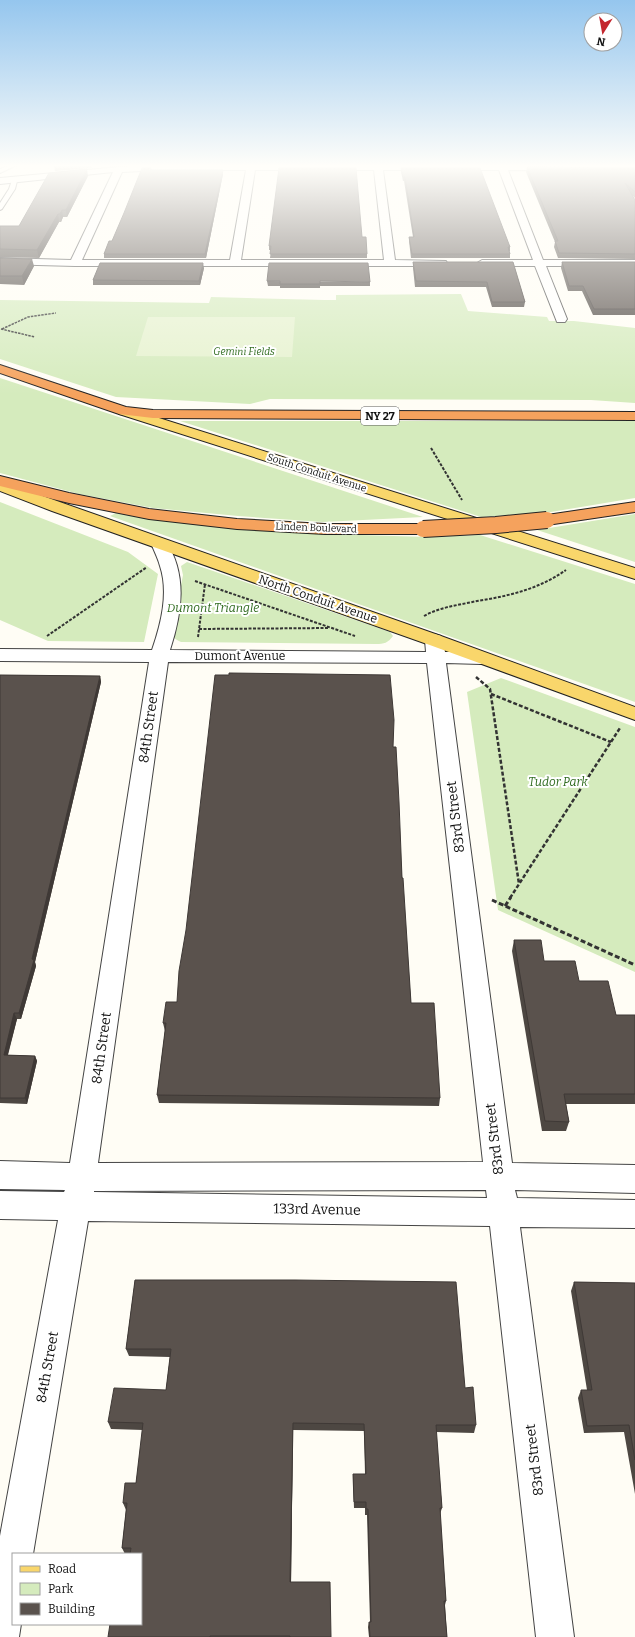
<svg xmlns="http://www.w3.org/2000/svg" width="635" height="1637" viewBox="0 0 635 1637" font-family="Bitter,serif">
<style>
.green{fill:#d5ebbd}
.pitch{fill:#e6f2cf}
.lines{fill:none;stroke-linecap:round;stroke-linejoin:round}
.lane-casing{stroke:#444;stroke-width:2}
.street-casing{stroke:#444;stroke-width:2}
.primary-casing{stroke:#222;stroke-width:2}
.highway-casing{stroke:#222;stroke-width:2}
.path-far3{stroke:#333;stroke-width:1.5;stroke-dasharray:2.5 1;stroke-linecap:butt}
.path-far2{stroke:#333;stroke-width:2;stroke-dasharray:3 1.5;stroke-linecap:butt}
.path-far1{stroke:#333;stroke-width:2.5;stroke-dasharray:4 2;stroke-linecap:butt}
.path{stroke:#333;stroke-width:3;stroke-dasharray:5 2.5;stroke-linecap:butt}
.lane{fill:#fff;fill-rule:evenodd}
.street{fill:#fff;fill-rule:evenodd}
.primary{fill:#f9d66b;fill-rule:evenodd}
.highway{fill:#f5a25d;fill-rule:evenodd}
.highway-bridge-casing{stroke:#222;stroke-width:18;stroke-linecap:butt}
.highway-bridge{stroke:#f5a25d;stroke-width:16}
.wall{fill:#4d4742}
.shaded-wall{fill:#3f3936}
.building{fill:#5a524d;stroke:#3f3936}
.labels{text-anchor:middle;stroke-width:4;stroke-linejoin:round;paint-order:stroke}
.far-park-label{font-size:10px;font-style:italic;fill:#2f6b1f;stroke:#fff}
.far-street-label{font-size:10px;fill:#111;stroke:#fff}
.shield{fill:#fff;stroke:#585858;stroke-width:1}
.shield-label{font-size:11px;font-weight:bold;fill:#111}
.street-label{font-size:12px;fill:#111;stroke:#fff}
.park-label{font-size:12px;font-style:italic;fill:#2f6b1f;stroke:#fff}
.near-street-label{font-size:14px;fill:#111;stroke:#fff}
</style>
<rect width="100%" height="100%" fill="#fffdf5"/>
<path class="green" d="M 461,294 L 468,311 L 547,317 L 549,321 L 574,321 L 635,328 L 635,403 L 591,400 L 270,399 L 250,404 L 116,397 L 0,359 L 0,300 L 209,303 L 211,297 L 325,300 L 336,300 L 336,295 Z
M 0,378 L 423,517 L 323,522 L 238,516 L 153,508 L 79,494 L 0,473 Z
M 180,421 L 635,421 L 635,498 L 551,512 L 481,517 Z
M 0,502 L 128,552 L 158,574 L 144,642 L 48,641 L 0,620 Z
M 116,513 L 148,518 L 325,534 L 428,537 L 480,535 L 635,584 L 635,702 L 110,516 Z
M 635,514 L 635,562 L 537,530 Z
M 187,562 L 390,632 L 393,636 C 388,643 384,644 376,644 L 181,642 C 175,639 172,638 172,631 L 183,575 L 181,566 Z
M 501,678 L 635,727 L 635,972 L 498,910 L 467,692 Z"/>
<path class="pitch" d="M 148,317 L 295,317 L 292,357 L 136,356 Z"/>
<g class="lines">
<defs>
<path id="lane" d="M 10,165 L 17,165 L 0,173 L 0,169 Z
M 12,180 L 17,181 L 15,189 L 2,209 L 0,210 L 0,203 L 9,189 Z"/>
<path id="street" d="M 141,165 L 635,165 L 635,171 L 508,170 L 543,260 L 635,260 L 635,266 L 546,266 L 567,319 L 565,322 L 557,322 L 535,266 L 482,266 L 477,263 L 482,260 L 533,260 L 499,170 L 383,170 L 395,260 L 446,261 L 447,263 L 446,265 L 442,266 L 75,266 L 0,264 L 0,258 L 71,260 L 113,172 L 0,184 L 0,178 ZM 163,170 L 246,170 L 230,260 L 82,260 L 122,172 ZM 255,170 L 374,170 L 384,260 L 241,260 Z
M 159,538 L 165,540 C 188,574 182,613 170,650 L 426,652 L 425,640 L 427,636 L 434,634 L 441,636 L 443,640 L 445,652 L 481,652 L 488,654 L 490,658 L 488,662 L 481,664 L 446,663 L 512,1163 L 635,1165 L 635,1193 L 515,1190 L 517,1198 L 635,1200 L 635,1228 L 520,1227 L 574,1637 L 536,1637 L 490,1226 L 88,1221 L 33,1554 L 13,1554 L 13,1624 L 21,1624 L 19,1637 L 0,1637 L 0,1536 L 58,1220 L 0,1219 L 0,1191 L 64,1192 L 65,1190 L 0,1189 L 0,1161 L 70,1163 L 149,662 L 0,661 L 0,649 L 152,650 C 161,624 169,593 160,566 C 158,558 154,551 151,543 L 153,540 ZM 168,662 L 427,663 L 483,1162 L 98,1163 ZM 486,1190 L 487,1198 L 94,1192 L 94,1191 Z"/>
<path id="primary" d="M 124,407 L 635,568 L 635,579 L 119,414 L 117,411 L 119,408 Z
M 0,481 L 441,636 L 635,707 L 635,720 L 427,644 L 52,511 L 0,491 Z"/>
<path id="highway" d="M 0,365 L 126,407 L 153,410 L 635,412 L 635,420 L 153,418 L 119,414 L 0,373 Z
M 0,476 L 69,493 L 149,509 L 237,519 L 325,524 L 423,524 L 429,526 L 431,529 L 429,532 L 423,534 L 325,534 L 237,529 L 149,519 L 69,503 L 0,486 Z
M 635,502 L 635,512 L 547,525 L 541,523 L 539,520 L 541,517 L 547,515 Z"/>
</defs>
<use href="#lane" class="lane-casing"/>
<use href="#street" class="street-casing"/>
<use href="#primary" class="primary-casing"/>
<use href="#highway" class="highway-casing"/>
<path class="path-far3" d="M 1,329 L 35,337
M 2,329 L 28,317 L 56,313"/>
<path class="path-far2" d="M 431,448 L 462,500
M 195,581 L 355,636
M 424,616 C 440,607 459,605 477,601 C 509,596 539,589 566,570
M 199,629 L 329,628
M 47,636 L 147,567
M 198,637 L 205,584"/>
<path class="path-far1" d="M 476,677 L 490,689 L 519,884
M 491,694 L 611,742
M 510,898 L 620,728"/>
<path class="path" d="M 492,900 L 635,965
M 505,906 L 511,897"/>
<use href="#lane" class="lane"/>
<use href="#street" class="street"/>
<use href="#primary" class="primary"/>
<use href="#highway" class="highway"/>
<defs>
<path id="highway-bridge" d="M 423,529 L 496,525 L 547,520"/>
</defs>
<use href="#highway-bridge" class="highway-bridge-casing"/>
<use href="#highway-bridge" class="highway-bridge"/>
</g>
<path class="wall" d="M 527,167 L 635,168 L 635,198 L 632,195 L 635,200 L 635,259 L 558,258 L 554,247 L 555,242 L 526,172 Z
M 151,168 L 152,170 L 223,174 L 206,258 L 104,258 L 104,254 L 112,241 Z
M 401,168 L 510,247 L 510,251 L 509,251 L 510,254 L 510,258 L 411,258 L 409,241 L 409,237 L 413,237 L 404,181 L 403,181 L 401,172 Z
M 88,176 L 67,217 L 63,217 L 61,222 L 59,222 L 39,258 L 0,257 L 0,226 L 19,226 Z
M 362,237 L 367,254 L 367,258 L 270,258 L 271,250 L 269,250 L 269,246 Z
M 0,258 L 34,266 L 24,285 L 0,284 Z
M 413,262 L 513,262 L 525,302 L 524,307 L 492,307 L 486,287 L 415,287 L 413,268 Z
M 562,262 L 635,262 L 635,315 L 593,315 L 582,291 L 568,291 L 561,268 Z
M 204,268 L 200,285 L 93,285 L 93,280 Z
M 267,281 L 370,282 L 370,286 L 320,286 L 320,288 L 280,288 L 280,286 L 268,286 Z
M 0,675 L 100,676 L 101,682 L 35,962 L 36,966 L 21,1019 L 17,1019 L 8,1055 L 35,1056 L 37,1061 L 27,1104 L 0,1103 Z
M 393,747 L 411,1003 L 440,1098 L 439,1106 L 159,1103 L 157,1095 L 165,1031 L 163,1023 L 177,1002 Z
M 514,940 L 544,961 L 579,981 L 616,1015 L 635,1015 L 635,1104 L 566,1104 L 569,1122 L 566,1131 L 542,1131 L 512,951 Z
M 135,1280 L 465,1388 L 476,1425 L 474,1433 L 436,1432 L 442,1508 L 440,1514 L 446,1601 L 445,1605 L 447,1637 L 369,1637 L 368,1627 L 369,1622 L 370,1622 L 367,1515 L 365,1515 L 365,1508 L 354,1508 L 353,1481 L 353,1474 L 365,1474 L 364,1431 L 293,1430 L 291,1582 L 331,1637 L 108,1637 L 141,1624 L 141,1554 L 125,1554 L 122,1548 L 126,1510 L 123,1503 L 136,1483 L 143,1430 L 111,1429 L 108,1422 L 166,1390 L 170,1357 L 129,1356 L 126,1349 Z
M 574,1282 L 635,1283 L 635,1494 L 624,1432 L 584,1433 L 578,1398 L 581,1390 L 587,1390 L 571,1291 Z"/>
<path class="shaded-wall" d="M 54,165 L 93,165 L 91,168 L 55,171 Z
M 87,169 L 88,176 L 67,217 L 66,210 Z
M 223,170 L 223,174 L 206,258 L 205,254 Z
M 62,210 L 63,217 L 61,222 L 60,214 Z
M 58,214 L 59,222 L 39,258 L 37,250 Z
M 32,259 L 34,266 L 24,285 L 22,276 Z
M 203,263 L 204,268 L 200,285 L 199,281 Z
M 100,676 L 101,682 L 35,962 L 36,966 L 21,1019 L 19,1013 L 32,959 Z
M 14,1013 L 17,1019 L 6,1061 L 4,1055 Z
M 35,1056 L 37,1061 L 27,1104 L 25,1098 Z
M 293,1423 L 293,1430 L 291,1587 L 290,1582 Z"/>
<path class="building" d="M 527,167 L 635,168 L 635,192 L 625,183 L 635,200 L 635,254 L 559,253 L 555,241 L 558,241 Z
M 142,168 L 151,168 L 147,170 L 223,170 L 205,254 L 104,254 L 109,241 L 112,241 L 124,213 Z
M 279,168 L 356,168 L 362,237 L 366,237 L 367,254 L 270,254 L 271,246 L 269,246 Z
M 401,168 L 480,168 L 510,247 L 508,247 L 510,254 L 412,254 L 409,237 L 414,237 L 405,177 L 403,177 Z
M 87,169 L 66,210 L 62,210 L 60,214 L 58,214 L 37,250 L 0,249 L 0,226 L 19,226 L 49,173 Z
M 0,258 L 32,259 L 22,276 L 0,276 Z
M 413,262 L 513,262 L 525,302 L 492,302 L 487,282 L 416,281 Z
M 562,262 L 635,262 L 635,309 L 594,309 L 583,286 L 569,286 Z
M 100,263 L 203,263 L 199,281 L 93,280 Z
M 269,263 L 368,263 L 370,282 L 320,281 L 320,284 L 280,284 L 280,281 L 267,281 Z
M 229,673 L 390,675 L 394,720 L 393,747 L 396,747 L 399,802 L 402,878 L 403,878 L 411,1003 L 434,1003 L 440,1098 L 157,1095 L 166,1023 L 163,1023 L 166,1002 L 177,1002 L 179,971 L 186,930 L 215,675 L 229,675 Z
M 0,675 L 100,676 L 32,959 L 34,960 L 19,1013 L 14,1013 L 4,1055 L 35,1056 L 25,1098 L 0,1098 Z
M 514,940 L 541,940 L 544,961 L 575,961 L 579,981 L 608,981 L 616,1015 L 635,1015 L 635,1094 L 564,1094 L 569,1122 L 545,1121 Z
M 135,1280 L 295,1280 L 456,1282 L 465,1388 L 473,1387 L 476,1425 L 436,1425 L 442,1508 L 440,1508 L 446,1601 L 444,1601 L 447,1637 L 370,1637 L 369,1622 L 371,1622 L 368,1509 L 366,1509 L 366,1502 L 354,1502 L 353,1474 L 366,1474 L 364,1424 L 293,1423 L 290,1582 L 330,1582 L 331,1637 L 290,1637 L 290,1636 L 210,1636 L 210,1637 L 108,1637 L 110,1624 L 141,1624 L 141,1554 L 130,1554 L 131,1548 L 122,1548 L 127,1503 L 123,1503 L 125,1483 L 136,1483 L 143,1423 L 108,1422 L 114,1388 L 166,1390 L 171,1349 L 126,1349 Z
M 574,1282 L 635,1283 L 635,1460 L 629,1425 L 587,1426 L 581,1390 L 592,1390 Z"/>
<linearGradient id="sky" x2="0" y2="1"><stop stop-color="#95c6ee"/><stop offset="0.42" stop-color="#fffefa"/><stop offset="1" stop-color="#fffefa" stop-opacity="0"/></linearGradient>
<rect width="635" height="395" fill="url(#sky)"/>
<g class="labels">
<g class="far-park-label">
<text x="244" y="355">Gemini Fields</text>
</g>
<g class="far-street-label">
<text transform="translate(317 472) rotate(18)" y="4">South Conduit Avenue</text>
<text transform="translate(316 527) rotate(2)" y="4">Linden Boulevard</text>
</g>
<rect class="shield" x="361" y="407" width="38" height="18" rx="3"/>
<g class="shield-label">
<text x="380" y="420">NY 27</text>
</g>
<g class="street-label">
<text transform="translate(318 599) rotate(19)" y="4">North Conduit Avenue</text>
<text x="240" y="660">Dumont Avenue</text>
</g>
<g class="park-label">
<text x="213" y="612">Dumont Triangle</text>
<text x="558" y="786">Tudor Park</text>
</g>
<g class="near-street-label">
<text transform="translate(148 727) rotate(-82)" y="5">84th Street</text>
<text transform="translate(455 817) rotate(-97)" y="5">83rd Street</text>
<text transform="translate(101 1048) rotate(-82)" y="5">84th Street</text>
<text transform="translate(494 1139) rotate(-97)" y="5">83rd Street</text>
<text transform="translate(317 1209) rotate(1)" y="5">133rd Avenue</text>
<text transform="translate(47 1367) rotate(-80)" y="5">84th Street</text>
<text transform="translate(534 1460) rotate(-97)" y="5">83rd Street</text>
</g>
</g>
<rect x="12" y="1553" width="130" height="72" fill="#ffffff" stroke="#a0a0a0"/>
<rect x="20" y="1566" width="20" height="6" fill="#f9d66b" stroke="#a0a0a0"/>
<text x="48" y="1573" font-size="12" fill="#111111">Road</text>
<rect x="20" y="1583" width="20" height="12" fill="#d5ebbd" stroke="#a0a0a0"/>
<text x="48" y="1593" font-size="12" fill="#111111">Park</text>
<rect x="20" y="1603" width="20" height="12" fill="#5a524d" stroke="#a0a0a0"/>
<text x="48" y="1613" font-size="12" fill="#111111">Building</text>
<g transform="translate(603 32) rotate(191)"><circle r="19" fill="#ffffff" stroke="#a0a0a0"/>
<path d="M0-3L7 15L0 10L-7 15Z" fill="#c4262e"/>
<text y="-6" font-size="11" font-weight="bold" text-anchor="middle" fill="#111111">N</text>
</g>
</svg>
